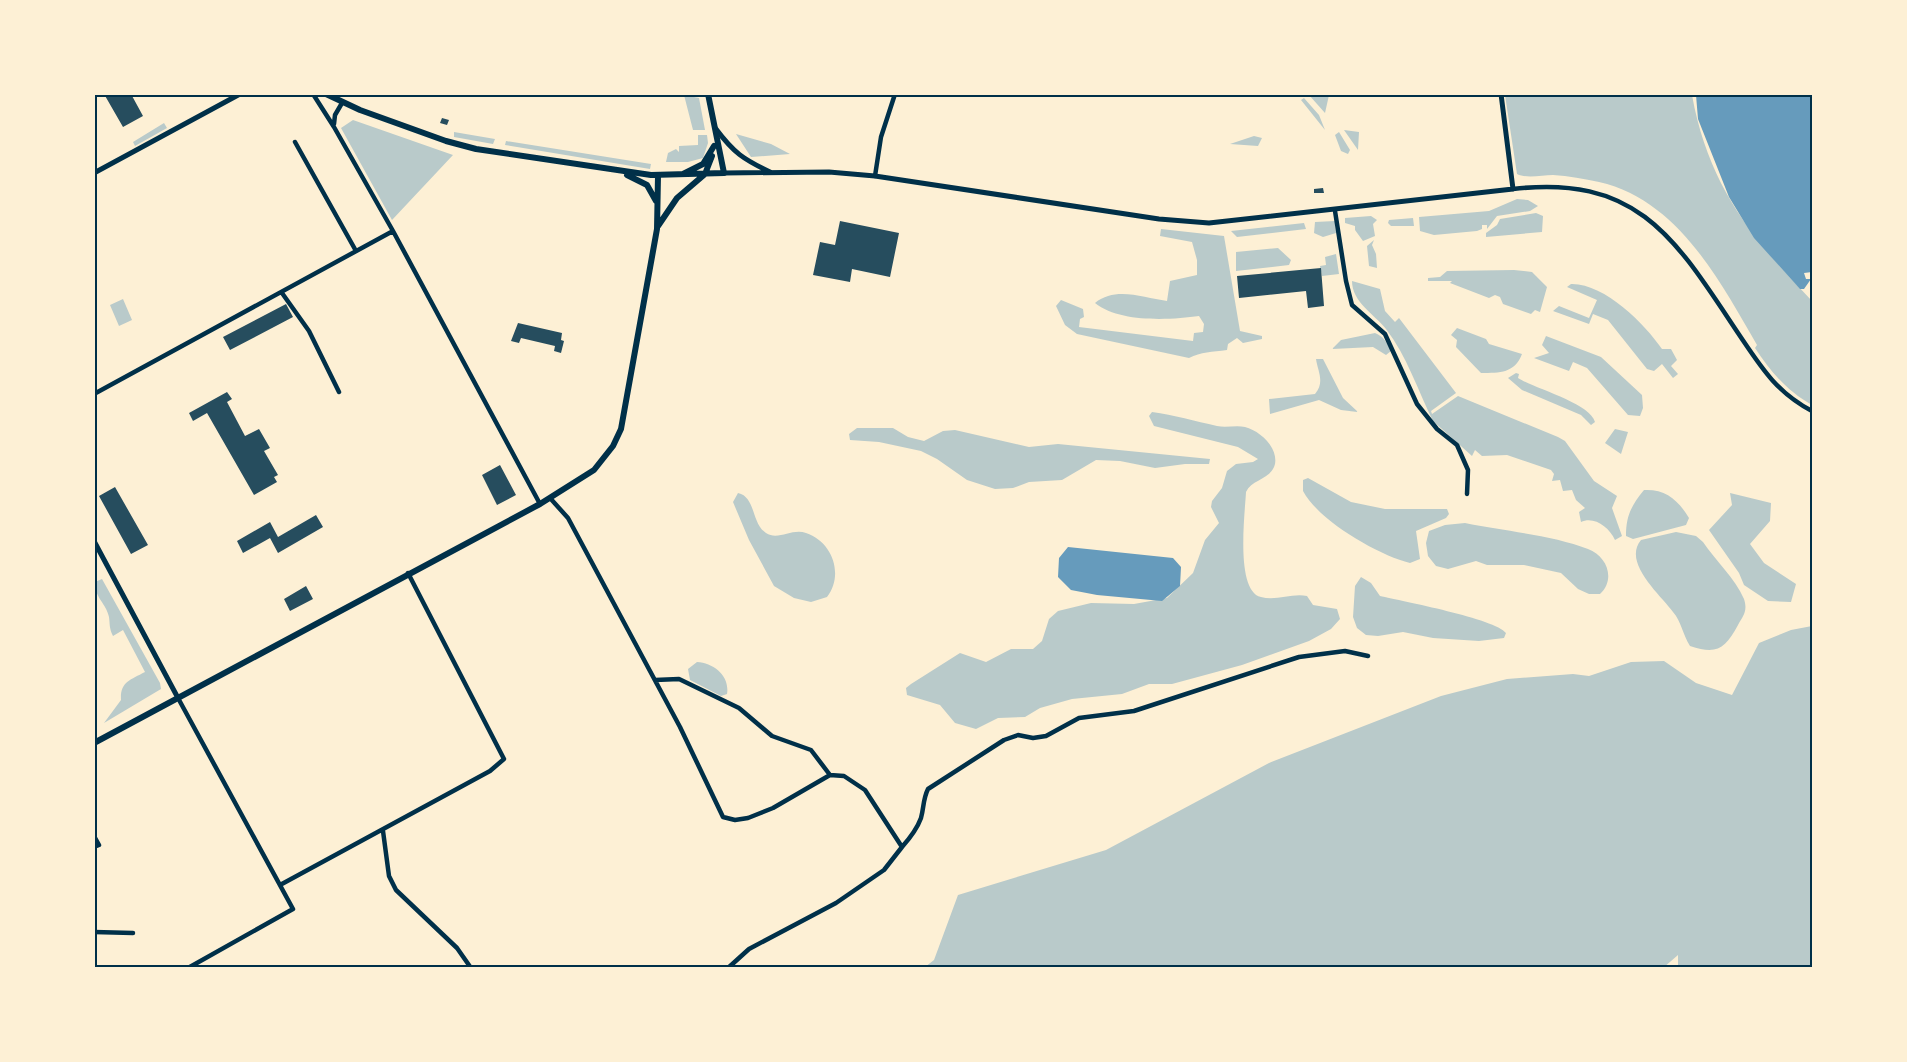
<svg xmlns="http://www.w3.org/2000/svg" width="1907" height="1062" viewBox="0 0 1907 1062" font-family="'Sofia Sans Condensed',sans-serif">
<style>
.green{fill:#b9caca}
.water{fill:#669bbc}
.building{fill:#264d5e}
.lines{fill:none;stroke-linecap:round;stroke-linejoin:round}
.minor{stroke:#003049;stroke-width:4.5}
.tertiary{stroke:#003049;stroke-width:5}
.secondary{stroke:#003049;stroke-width:6}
.neatline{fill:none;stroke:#003049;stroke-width:2}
</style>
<rect width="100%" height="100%" fill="#fdf0d5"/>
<path class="green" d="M 684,95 L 699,98 L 705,130 L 693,130 Z
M 1309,95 L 1329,95 L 1325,113 Z
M 1505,95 L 1692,95 C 1708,184 1751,238 1812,301 L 1812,405 C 1787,391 1770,371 1755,348 L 1757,345 C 1720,281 1678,200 1599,182 C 1584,179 1569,176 1553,175 C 1542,175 1527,179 1517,174 Z
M 1304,98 L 1319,115 L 1325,130 L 1301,100 Z
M 353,120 L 453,155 L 392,220 L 341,128 Z
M 164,123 L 167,128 L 135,146 L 133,142 Z
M 1344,130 L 1359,132 L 1358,150 Z
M 454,132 L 495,139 L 493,144 L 454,137 Z
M 1339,132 L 1350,150 L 1348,154 L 1341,151 L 1335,135 Z
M 736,134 L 771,144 L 790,154 L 751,157 Z
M 698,135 L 707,135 L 708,143 L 703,158 L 688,162 L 666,162 L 668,153 L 676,149 L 679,152 L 679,146 L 698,145 Z
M 1254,136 L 1262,138 L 1258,146 L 1230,144 Z
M 506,141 L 651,164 L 650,169 L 505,145 Z
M 1517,199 L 1528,200 L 1538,206 L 1530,211 L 1497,216 L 1487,229 L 1487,225 L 1482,225 L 1482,229 L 1477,231 L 1434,235 L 1420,231 L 1419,217 L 1489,211 Z
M 1536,213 L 1543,216 L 1542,232 L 1486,237 L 1486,233 L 1497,225 L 1500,219 Z
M 1371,216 L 1377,220 L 1373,224 L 1375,236 L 1363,241 L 1355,230 L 1355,226 L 1345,223 L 1345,218 Z
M 1413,218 L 1414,226 L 1391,226 L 1388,223 L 1389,220 Z
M 1335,221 L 1336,233 L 1323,237 L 1314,233 L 1315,222 Z
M 1304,223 L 1306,229 L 1237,237 L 1231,231 Z
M 1161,229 L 1224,236 L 1240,331 L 1262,336 L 1262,339 L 1243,343 L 1237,338 L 1228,344 L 1227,350 C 1212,352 1201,352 1189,358 L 1077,334 L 1065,325 L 1056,306 L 1061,300 L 1083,309 L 1084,317 L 1080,319 L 1079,327 L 1193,341 L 1194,333 L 1203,332 L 1204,324 L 1199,316 C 1170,320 1120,323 1095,303 C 1116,286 1143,298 1167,301 L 1170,281 L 1197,275 L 1197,260 L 1192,242 L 1160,236 Z
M 1374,240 L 1372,245 L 1376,254 L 1377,268 L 1369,266 L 1367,246 Z
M 1278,248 L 1291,260 L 1289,265 L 1236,271 L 1236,252 Z
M 1336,254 L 1339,274 L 1322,276 L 1320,266 L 1326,265 L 1325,257 Z
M 1514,270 L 1532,272 L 1547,287 L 1540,312 L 1535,310 L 1531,314 L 1503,304 L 1500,297 L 1495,295 L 1489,298 L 1450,283 L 1452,281 L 1428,281 L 1428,278 L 1440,277 L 1447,271 Z
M 1352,281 L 1380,289 L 1385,311 L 1395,322 L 1399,318 L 1456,393 L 1431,411 L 1432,414 L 1458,396 L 1558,437 L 1565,441 L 1594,481 L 1617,496 L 1612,508 L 1622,536 L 1615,540 C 1609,527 1594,516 1581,522 L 1579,512 L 1585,508 L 1576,500 L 1572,490 L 1563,491 L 1560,480 L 1552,481 L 1554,474 L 1551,470 L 1507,455 L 1482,456 L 1475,450 L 1472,456 L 1433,421 C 1418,391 1407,356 1386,329 C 1374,314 1352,302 1352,281 Z
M 1571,284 C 1604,283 1645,324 1662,349 L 1671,349 L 1677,360 L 1671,366 L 1678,374 L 1673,378 L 1662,364 L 1654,371 L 1647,369 L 1608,320 L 1593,314 L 1589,324 L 1553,311 L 1559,306 L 1589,318 L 1597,300 L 1567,287 Z
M 123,299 L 132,320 L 119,326 L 110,305 Z
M 1457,328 L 1486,339 L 1489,344 L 1522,354 C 1515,373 1500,373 1481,373 L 1456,347 L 1457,340 L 1451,335 Z
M 1375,333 C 1384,337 1387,342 1391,351 L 1386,355 L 1373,347 L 1332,349 L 1341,340 Z
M 1546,336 L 1601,357 L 1642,395 L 1643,408 L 1640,416 L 1628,415 L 1587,368 L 1573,362 L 1569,371 L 1534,358 L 1549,353 L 1542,345 Z
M 1316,359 L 1323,359 L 1343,398 L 1358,412 L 1341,410 L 1319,400 L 1270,414 L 1269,399 L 1315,394 C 1325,382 1318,372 1316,359 Z
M 1516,373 L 1519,374 L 1518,378 C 1535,389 1590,403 1595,422 L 1591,425 L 1581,415 L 1522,390 L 1508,378 Z
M 1152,412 C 1174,415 1195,421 1217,426 C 1226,428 1236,425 1245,427 C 1260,431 1278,447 1275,464 C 1271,480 1252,479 1246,492 C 1245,513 1235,591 1261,597 C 1276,601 1292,593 1307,596 L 1313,605 L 1337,609 L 1340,619 L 1331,629 L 1309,641 L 1242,665 L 1172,684 L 1149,684 L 1122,694 L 1072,699 L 1040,708 L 1025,717 L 998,718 L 976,729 L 955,723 L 940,705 L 907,695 L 906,688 L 911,684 L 960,653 L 986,662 L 1011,649 L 1033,649 L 1042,641 L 1049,619 L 1058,611 L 1091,603 L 1134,604 L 1167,598 L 1193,573 L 1205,540 L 1219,523 L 1211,507 L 1212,501 L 1222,488 L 1227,471 L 1236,464 L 1253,462 L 1258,459 L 1238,447 L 1154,426 L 1149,416 Z
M 857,428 L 893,428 L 908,437 L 924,441 L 943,431 L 955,430 L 1029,447 L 1058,444 L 1210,459 L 1209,464 L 1185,464 L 1155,468 L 1120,461 L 1096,460 L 1062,480 L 1029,482 L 1013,488 L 995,489 L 967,480 L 937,459 L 921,451 L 879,442 L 850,440 L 849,434 Z
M 1615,429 L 1628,432 L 1621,454 L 1605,443 Z
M 1308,478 L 1351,502 L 1385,509 L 1447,509 L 1449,514 L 1446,518 L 1416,531 L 1420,559 L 1410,563 C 1378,555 1319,521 1303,491 L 1303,480 Z
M 1644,490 C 1666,489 1678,500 1689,518 L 1686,525 L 1633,539 L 1626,536 C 1626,516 1631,506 1644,490 Z
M 738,493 C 756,497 751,523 766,533 C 778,541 792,528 806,533 C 833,542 844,575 827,597 L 811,602 L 794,598 L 774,586 L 749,540 L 733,502 Z
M 1730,493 L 1771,503 L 1770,521 L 1750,544 L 1764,563 L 1796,584 L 1791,602 L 1768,601 L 1744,585 L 1739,573 L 1709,530 L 1732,505 Z
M 1465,523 C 1503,531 1553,535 1588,549 C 1607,556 1616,579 1600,594 L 1589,594 L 1578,589 L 1561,573 L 1524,565 L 1487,565 L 1476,561 L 1448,569 L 1436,566 L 1428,556 L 1426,543 L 1429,531 L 1445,525 Z
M 1676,532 L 1696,536 L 1703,542 C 1715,560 1735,578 1744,599 C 1748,611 1743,616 1738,625 C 1725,649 1717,655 1690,646 C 1683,635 1681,621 1673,612 C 1661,595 1622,563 1641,540 Z
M 1361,577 L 1371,583 L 1380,596 C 1402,601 1496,619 1506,633 L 1504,638 L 1479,641 L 1433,638 L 1403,632 L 1378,636 L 1366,635 L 1357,628 L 1353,617 L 1355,586 Z
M 102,579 L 160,683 L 161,689 L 104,723 L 121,700 C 120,682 130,680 145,672 L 123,630 L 113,636 C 109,628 110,624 109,617 C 106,603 94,597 95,582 Z
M 1812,626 L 1812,967 L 1678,967 L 1678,955 L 1663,968 L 925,967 L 934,960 L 958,895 L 1106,850 L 1269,763 L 1441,696 L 1507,679 L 1573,674 L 1589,676 L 1631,662 L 1664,661 L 1696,683 L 1732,695 L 1759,643 L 1791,630 Z
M 697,662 C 714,663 730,676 727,694 L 721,696 L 690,680 L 688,669 Z"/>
<path class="water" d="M 1696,95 L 1812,95 L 1812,272 L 1804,273 L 1806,279 L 1811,279 L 1804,289 L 1800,289 L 1754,238 L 1729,197 L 1698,119 Z
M 1068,547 L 1173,558 L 1181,567 L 1180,586 L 1162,601 L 1097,595 L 1071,590 L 1058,577 L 1059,558 Z"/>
<path class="building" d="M 104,94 L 131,94 L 143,116 L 123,127 Z
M 442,118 L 449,120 L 447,125 L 440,123 Z
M 1323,188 L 1324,193 L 1314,193 L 1314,189 Z
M 840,221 L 899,233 L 890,277 L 852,269 L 850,282 L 813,275 L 820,242 L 835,245 Z
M 1321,268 L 1324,306 L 1308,308 L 1306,291 L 1239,298 L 1237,276 Z
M 286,304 L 293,317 L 230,350 L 223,337 Z
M 518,323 L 562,333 L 561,340 L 564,341 L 561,353 L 554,351 L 555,346 L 521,338 L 519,343 L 511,341 Z
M 227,392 L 232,399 L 227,402 L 245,436 L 259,429 L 270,448 L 264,451 L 278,475 L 274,477 L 277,482 L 254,495 L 207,413 L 193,421 L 189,413 Z
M 500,465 L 516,495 L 497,505 L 482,475 Z
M 115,487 L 148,545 L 131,554 L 99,496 Z
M 316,515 L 323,527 L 278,553 L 270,538 L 243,553 L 237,541 L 270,522 L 278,537 Z
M 306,586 L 313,599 L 290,611 L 284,599 Z"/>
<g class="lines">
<path class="minor" d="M 313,94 L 334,127 L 393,231 L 540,504
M 334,124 L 335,115 L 342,103
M 295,142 L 356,251
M 875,176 L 881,137 L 895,94
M 1513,189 C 1639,174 1676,240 1738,333 C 1761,367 1776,392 1812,411
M 1335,211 L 1346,281 L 1352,305 L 1385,334 L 1417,404 L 1437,429 L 1457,445 L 1468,470 L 1467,494
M 282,293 L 309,331 L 339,392
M 94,394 L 393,231
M 550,498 L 568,518 L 680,727 L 723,817 L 735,820 L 748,818 L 773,808 L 830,775 L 844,776 L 865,790 L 902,847 L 884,870 L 836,903 L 749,949 L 728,968
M 655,680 L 679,679 L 739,708 L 772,736 L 811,750 L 830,775
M 178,698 L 293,909 L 188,968
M 383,831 L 389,876 L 396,890 L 457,948 L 471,968
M 94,836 L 99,845 L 94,847
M 902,847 C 910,838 917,829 921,818 C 924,807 923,799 928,789 L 1004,740 L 1018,735 L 1033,738 L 1046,736 L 1079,718 L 1134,711 L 1299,657 L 1345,651 L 1368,656
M 280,885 L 490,771 L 504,759 L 408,573
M 94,932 L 133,933"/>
<path class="tertiary" d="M 716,129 C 734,153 743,159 770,172
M 94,173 L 240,94
M 724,173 L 829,172 L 875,176 L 1159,219 L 1209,223 L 1513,189 L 1501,94
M 94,541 L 178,698"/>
<path class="secondary" d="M 326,94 L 360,110 L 446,141 L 476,149 L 651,175 L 724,173 L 708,94
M 683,174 L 703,164 L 714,146
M 705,174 L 712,156
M 627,175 L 647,185 L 656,201
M 658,226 L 677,198 L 705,174
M 94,743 L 540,504 L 594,470 L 613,446 L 621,429 L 657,229 L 658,176"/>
</g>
<rect width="1907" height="1062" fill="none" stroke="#fdf0d5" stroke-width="192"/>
<rect x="96" y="96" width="1715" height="870" class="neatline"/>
</svg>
